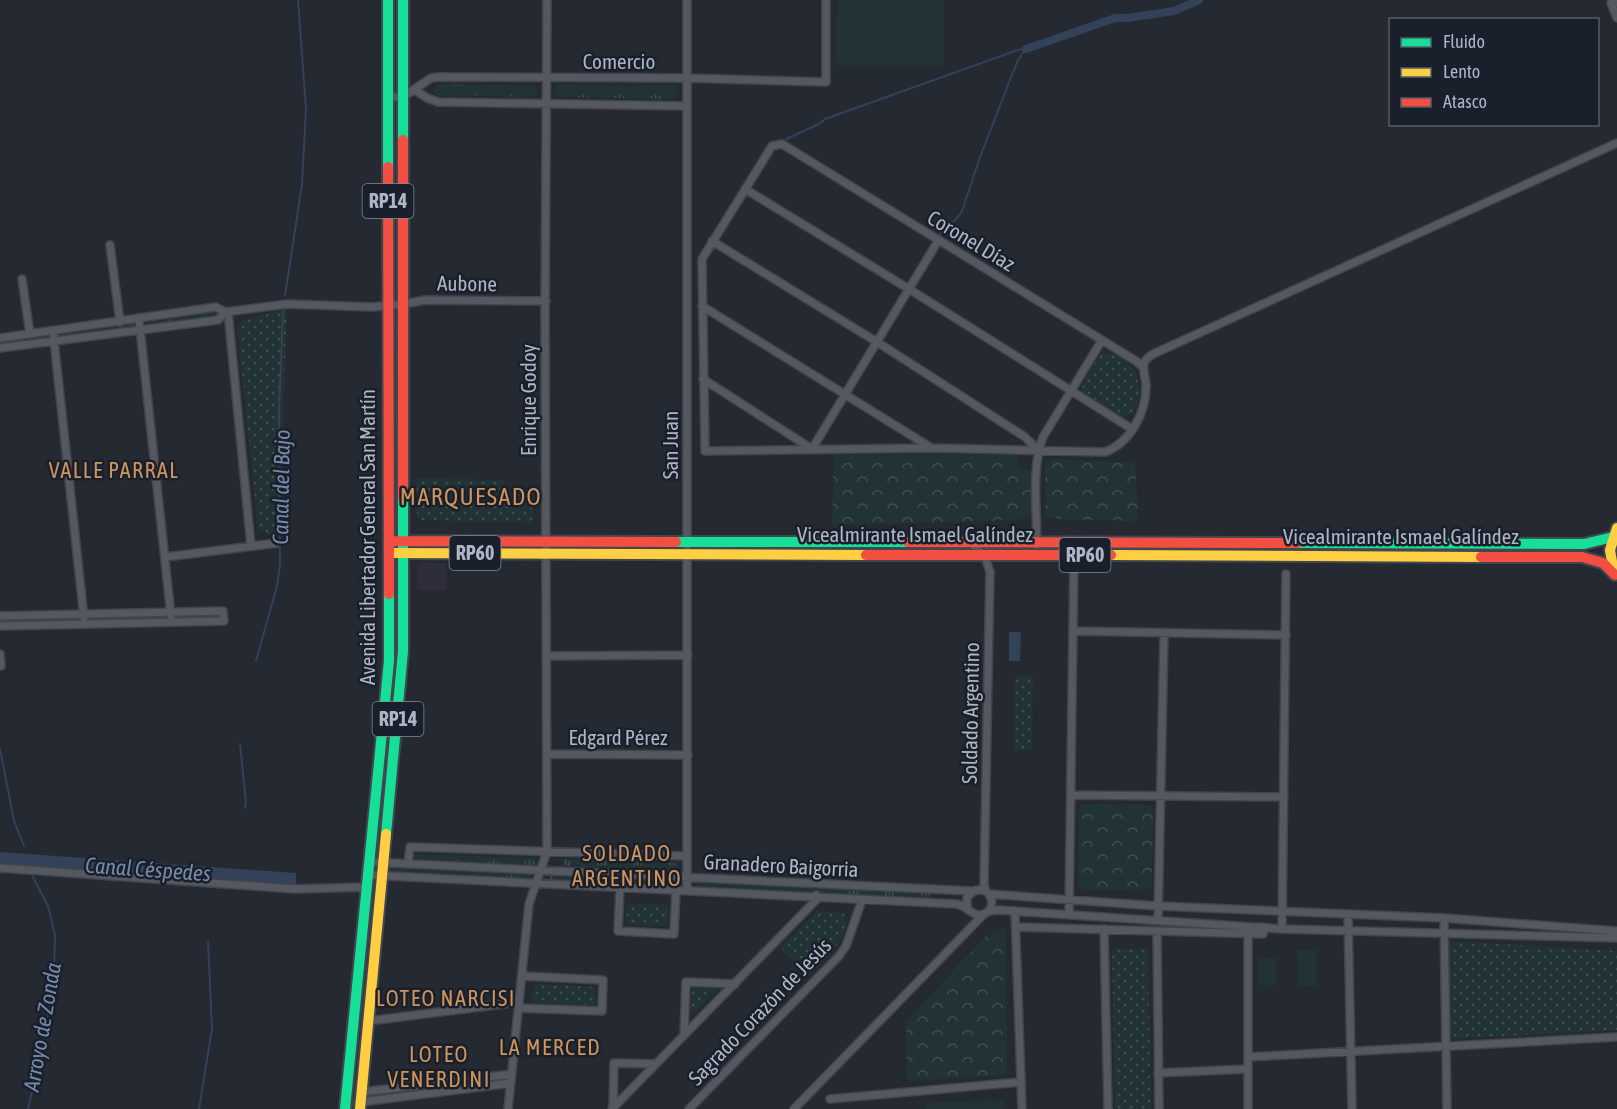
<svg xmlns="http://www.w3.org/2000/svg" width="1617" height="1109" viewBox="0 0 1617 1109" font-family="'Asap Condensed',sans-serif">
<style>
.medical{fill:#2f2d3a}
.grass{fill:url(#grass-tufts)}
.forest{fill:url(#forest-crowns)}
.park{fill:url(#park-dots)}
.pitch{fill:#223336}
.water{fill:#334159}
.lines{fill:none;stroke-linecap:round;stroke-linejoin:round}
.stream{stroke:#334159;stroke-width:2}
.canal{stroke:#334159;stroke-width:8}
.street-casing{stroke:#41444a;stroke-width:10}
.fast-casing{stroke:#42464e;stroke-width:14}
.slow-casing{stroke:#42464e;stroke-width:14}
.jam-casing{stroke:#42464e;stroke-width:14}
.street{stroke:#555860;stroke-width:7}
.fast{stroke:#16e098;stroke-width:10}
.slow{stroke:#ffcf43;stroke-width:10}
.jam{stroke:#f24e42;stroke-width:10}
.labels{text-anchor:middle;stroke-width:5;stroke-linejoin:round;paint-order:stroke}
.shield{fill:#19202b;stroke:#818895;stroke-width:1.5}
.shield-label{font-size:20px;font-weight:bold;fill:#aeb5c3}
.street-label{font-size:21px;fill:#aeb5c3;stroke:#19202b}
.neighbourhood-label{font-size:22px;letter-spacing:1.5px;fill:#cf945d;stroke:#19202b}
.water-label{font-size:22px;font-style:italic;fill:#768aab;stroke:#19202b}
.quarter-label{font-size:24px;letter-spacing:1.5px;fill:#cf945d;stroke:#19202b}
</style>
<defs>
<pattern id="grass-tufts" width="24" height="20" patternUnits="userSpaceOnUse" patternTransform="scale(1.5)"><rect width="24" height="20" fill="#223336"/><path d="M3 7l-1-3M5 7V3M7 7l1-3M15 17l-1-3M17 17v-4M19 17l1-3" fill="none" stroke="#404e51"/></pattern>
<pattern id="forest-crowns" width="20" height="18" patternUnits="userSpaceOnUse" patternTransform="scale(1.5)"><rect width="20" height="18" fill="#223336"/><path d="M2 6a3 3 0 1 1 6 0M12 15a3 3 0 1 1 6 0" fill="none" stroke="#404e51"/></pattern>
<pattern id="park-dots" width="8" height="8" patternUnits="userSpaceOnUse" patternTransform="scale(1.5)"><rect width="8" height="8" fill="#223336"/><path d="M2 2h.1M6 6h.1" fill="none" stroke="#404e51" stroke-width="1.8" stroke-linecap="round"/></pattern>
</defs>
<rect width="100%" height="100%" fill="#252931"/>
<path class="medical" d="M 420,563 L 446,563 L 446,590 L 417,590 L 417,566 Z"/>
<path class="grass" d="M 392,0 L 398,0 L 398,89 L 394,91 L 392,89 Z
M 437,84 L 533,86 L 537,89 L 537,93 L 533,97 L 437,95 L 433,91 Z
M 557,85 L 674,86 L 680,92 L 674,99 L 560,97 L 555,94 L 554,89 Z
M 395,103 L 398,104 L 398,297 L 395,299 L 394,299 L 392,104 Z
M 218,311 L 219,315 L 146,324 L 145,323 Z
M 133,323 L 134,326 L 60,336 L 59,334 Z
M 394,377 L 398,378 L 398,530 L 395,532 L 394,532 Z
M 1058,547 L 1575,549 L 1575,552 L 1058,550 Z
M 393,570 L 398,570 L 396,671 L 381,833 L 376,832 Z
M 414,854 L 535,858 L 537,861 L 534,865 L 412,859 Z
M 565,859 L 676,863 L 679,868 L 674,871 L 567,866 L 563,864 Z
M 393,866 L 529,873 L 532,876 L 529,879 L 392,872 L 390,870 Z
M 551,874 L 680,881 L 682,884 L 680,887 L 551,880 L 549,877 Z
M 699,882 L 812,887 L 815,890 L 812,893 L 698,887 L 696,885 Z
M 374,886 L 376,887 L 356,1109 L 351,1109 L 371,888 Z
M 821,888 L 930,893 L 933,896 L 929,899 L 821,893 L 818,891 Z"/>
<path class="forest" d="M 834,455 L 1019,455 L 1019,470 L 1032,470 L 1033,516 L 1025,517 L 1018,520 L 832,525 Z
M 1051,459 L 1135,463 L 1138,521 L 1058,519 L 1054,517 L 1046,517 L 1045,470 L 1046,464 Z
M 1083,804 L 1149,805 L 1153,808 L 1152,885 L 1149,889 L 1084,890 L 1078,885 L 1079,809 Z
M 1006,926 L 1007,1074 L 907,1081 L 906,1021 L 985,937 Z"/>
<path class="park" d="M 287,309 L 283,412 L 283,533 L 268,535 L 258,527 L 237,326 L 241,321 Z
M 1101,353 C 1148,352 1148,416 1121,417 L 1083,392 L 1082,385 Z
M 416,478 L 504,480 L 504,493 L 534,493 L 534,521 L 532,523 L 421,520 L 417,516 Z
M 1015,676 L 1033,676 L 1032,750 L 1014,750 Z
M 627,904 L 668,905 L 668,926 L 626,925 Z
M 817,911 L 846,913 C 852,936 824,960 810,975 L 780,948 Z
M 1450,941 L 1617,951 L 1617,1030 L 1450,1039 Z
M 1112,949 L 1148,949 L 1151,1109 L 1115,1109 Z
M 535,984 L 595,987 L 595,1005 L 533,1003 L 532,1002 L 533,986 Z
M 692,988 L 718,989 L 691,1016 Z"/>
<path class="pitch" d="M 837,0 L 944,0 L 944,65 L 836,65 Z
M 1297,950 L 1316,950 L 1316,986 L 1298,987 Z
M 1258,958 L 1276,958 L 1276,985 L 1258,985 Z
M 1003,1100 L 1004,1109 L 926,1109 L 925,1103 Z"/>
<path class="water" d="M 1009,632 L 1021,632 L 1020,661 L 1009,661 Z
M 0,852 L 296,873 L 296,886 L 0,864 Z"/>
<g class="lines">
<path class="stream" d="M 786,139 L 819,124 L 825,119 L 1018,50 L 1026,49
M 939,235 L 958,217 L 962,211 L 980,157 L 1017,62 L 1024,51
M 285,296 L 302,184 L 306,109 L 298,0
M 256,661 L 277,586 L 280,564 L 279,412 L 283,311
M 240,744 L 246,803 L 245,808
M 0,749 L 14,821 L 24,846
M 28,1109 L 45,1035 L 54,971 L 55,935 L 48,906 L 33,877
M 199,1109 L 212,1029 L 208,942"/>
<path class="canal" d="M 1026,49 L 1115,18 L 1128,18 L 1174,11 L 1199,0"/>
<defs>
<path id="street" d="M 687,0 L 687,891
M 1617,3 L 1611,3 L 1617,18
M 415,90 L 427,98 L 438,102 L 687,106
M 388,97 L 403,97 L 431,78 L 439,77 L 686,78 L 826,82 L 826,0
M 745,189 L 909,289 L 1132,429
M 712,241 L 877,342 L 1025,437 L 1038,450
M 110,245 L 120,322
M 22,279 L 30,334
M 702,306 L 930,447
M 228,312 L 251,546
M 139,319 L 171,616
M 53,331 L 84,618
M 0,338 L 216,307 L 225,312 L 287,304 L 372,307 L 404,304 L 425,300 L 546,301
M 0,348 L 218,320 L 225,312
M 1143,367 L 1136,361 L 782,144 L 772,146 L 702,259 L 705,451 L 932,448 L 1105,452 C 1130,443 1146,413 1146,387 C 1147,380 1142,371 1144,364 C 1145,359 1149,357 1153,354 L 1617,143
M 703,379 L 812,449 L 938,241
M 972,544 L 985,557 L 990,572 L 984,885 L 986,891
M 1037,545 C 1037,513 1031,467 1043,437 L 1102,340
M 165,557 L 277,543
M 0,616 L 223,611 L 224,621 L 0,626
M 1073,631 L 1286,635
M 0,654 L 1,666
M 547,656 L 688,655
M 548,754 L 688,755
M 1071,795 L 1284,797
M 370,862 L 972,891
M 408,864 L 410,847 L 687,856
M 0,868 L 296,889 L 367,887
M 368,875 L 957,904 C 970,907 975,922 989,911 C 994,903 992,897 986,891 C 977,888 971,891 967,898 L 967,907
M 620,887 L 618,931 L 674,934 L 676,890
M 989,894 L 1158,906 L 1444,918 L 1617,931
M 989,911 L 999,910 L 1282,929 L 1617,938
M 1015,911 L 1022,1109
M 1069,915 L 1074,555
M 1348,915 L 1352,1109
M 1444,918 L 1447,1109
M 1158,920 L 1164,633
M 1016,927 L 1263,934 L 1263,927
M 1104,929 L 1108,1109
M 1282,929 L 1286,574
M 1157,931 L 1159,1109
M 1248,933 L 1248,1109
M 518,1008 L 602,1011 L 603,980 L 522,976
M 369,1021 L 519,1002
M 684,1035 L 686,982 L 735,984
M 1248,1057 L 1617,1037
M 1158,1073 L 1248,1069
M 362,1092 L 512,1074
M 830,1099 L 1021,1082
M 361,1102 L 511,1083
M 613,1108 L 614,1063 L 656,1064
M 508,1109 L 529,904 L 547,851 L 545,313 L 547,0
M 612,1109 L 816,900 L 816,895
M 689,1109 L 839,956 L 846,946 L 862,900
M 794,1109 L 982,916"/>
<path id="fast" d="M 388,0 L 388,167
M 403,0 L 403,140
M 676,542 L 908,542
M 1298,543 L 1584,544 L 1613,537
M 386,834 L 403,651 L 403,497
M 345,1109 L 389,661 L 389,594"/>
<path id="slow" d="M 389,553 L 866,555
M 1111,555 L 1481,557
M 1614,573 L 1610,550 L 1617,528
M 360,1109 L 386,834"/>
<path id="jam" d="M 403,140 L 403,497
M 388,167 L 389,594
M 389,541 L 676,542
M 908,542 L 1298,543
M 866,555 L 1111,555
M 1481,557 L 1582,557 L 1603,563 L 1615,575"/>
</defs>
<use href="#street" class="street-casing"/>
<use href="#fast" class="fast-casing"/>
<use href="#slow" class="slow-casing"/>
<use href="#jam" class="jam-casing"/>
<use href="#street" class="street"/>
<use href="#fast" class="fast"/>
<use href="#slow" class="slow"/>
<use href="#jam" class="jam"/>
</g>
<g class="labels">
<g class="shield">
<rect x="362.5" y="184" width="51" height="34" rx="4.5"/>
<rect x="449.5" y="536" width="51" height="34" rx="4.5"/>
<rect x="1059.5" y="538" width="51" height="34" rx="4.5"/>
<rect x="372.5" y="702" width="51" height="34" rx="4.5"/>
</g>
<g class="shield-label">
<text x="388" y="208">RP14</text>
<text x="475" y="560">RP60</text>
<text x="1085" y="562">RP60</text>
<text x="398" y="726">RP14</text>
</g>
<g class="street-label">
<text x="619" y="69">Comercio</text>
<text transform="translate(971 241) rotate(31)" y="7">Coronel Díaz</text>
<text transform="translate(467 284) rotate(1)" y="7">Aubone</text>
<text transform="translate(529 400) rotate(-90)" y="7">Enrique Godoy</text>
<text transform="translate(671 445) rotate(-90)" y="7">San Juan</text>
<text x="915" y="542">Vicealmirante Ismael Galíndez</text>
<text transform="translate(368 537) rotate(-90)" y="7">Avenida Libertador General San Martín</text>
<text x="1401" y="544">Vicealmirante Ismael Galíndez</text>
<text transform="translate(971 713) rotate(-89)" y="7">Soldado Argentino</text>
<text x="618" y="745">Edgard Pérez</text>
<text transform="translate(781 866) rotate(3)" y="7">Granadero Baigorria</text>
<text transform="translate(760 1012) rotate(-46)" y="7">Sagrado Corazón de Jesús</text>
</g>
<g class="neighbourhood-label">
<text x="114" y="478">VALLE PARRAL</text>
<text x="627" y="861">SOLDADO<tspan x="627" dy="25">ARGENTINO</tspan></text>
<text x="446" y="1006">LOTEO NARCISI</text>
<text x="550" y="1055">LA MERCED</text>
<text x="439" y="1062">LOTEO<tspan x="439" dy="25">VENERDINI</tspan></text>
</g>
<g class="water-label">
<text transform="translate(281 487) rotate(-89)" y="8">Canal del Bajo</text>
<text transform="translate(148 869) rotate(4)" y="8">Canal Céspedes</text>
<text transform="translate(42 1027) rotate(-80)" y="8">Arroyo de Zonda</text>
</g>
<g class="quarter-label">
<text x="471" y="505">MARQUESADO</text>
</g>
</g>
<rect x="1389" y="18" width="210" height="108" fill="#19202b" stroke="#555c68" stroke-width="1.5"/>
<rect x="1401" y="38" width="30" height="9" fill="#16e098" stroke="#555c68" stroke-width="1.5"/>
<text x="1443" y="48" font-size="18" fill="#aeb5c3">Fluido</text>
<rect x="1401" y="68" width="30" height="9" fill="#ffcf43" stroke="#555c68" stroke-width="1.5"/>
<text x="1443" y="78" font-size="18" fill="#aeb5c3">Lento</text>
<rect x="1401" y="98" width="30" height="9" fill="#f24e42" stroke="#555c68" stroke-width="1.5"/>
<text x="1443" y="108" font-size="18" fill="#aeb5c3">Atasco</text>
</svg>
